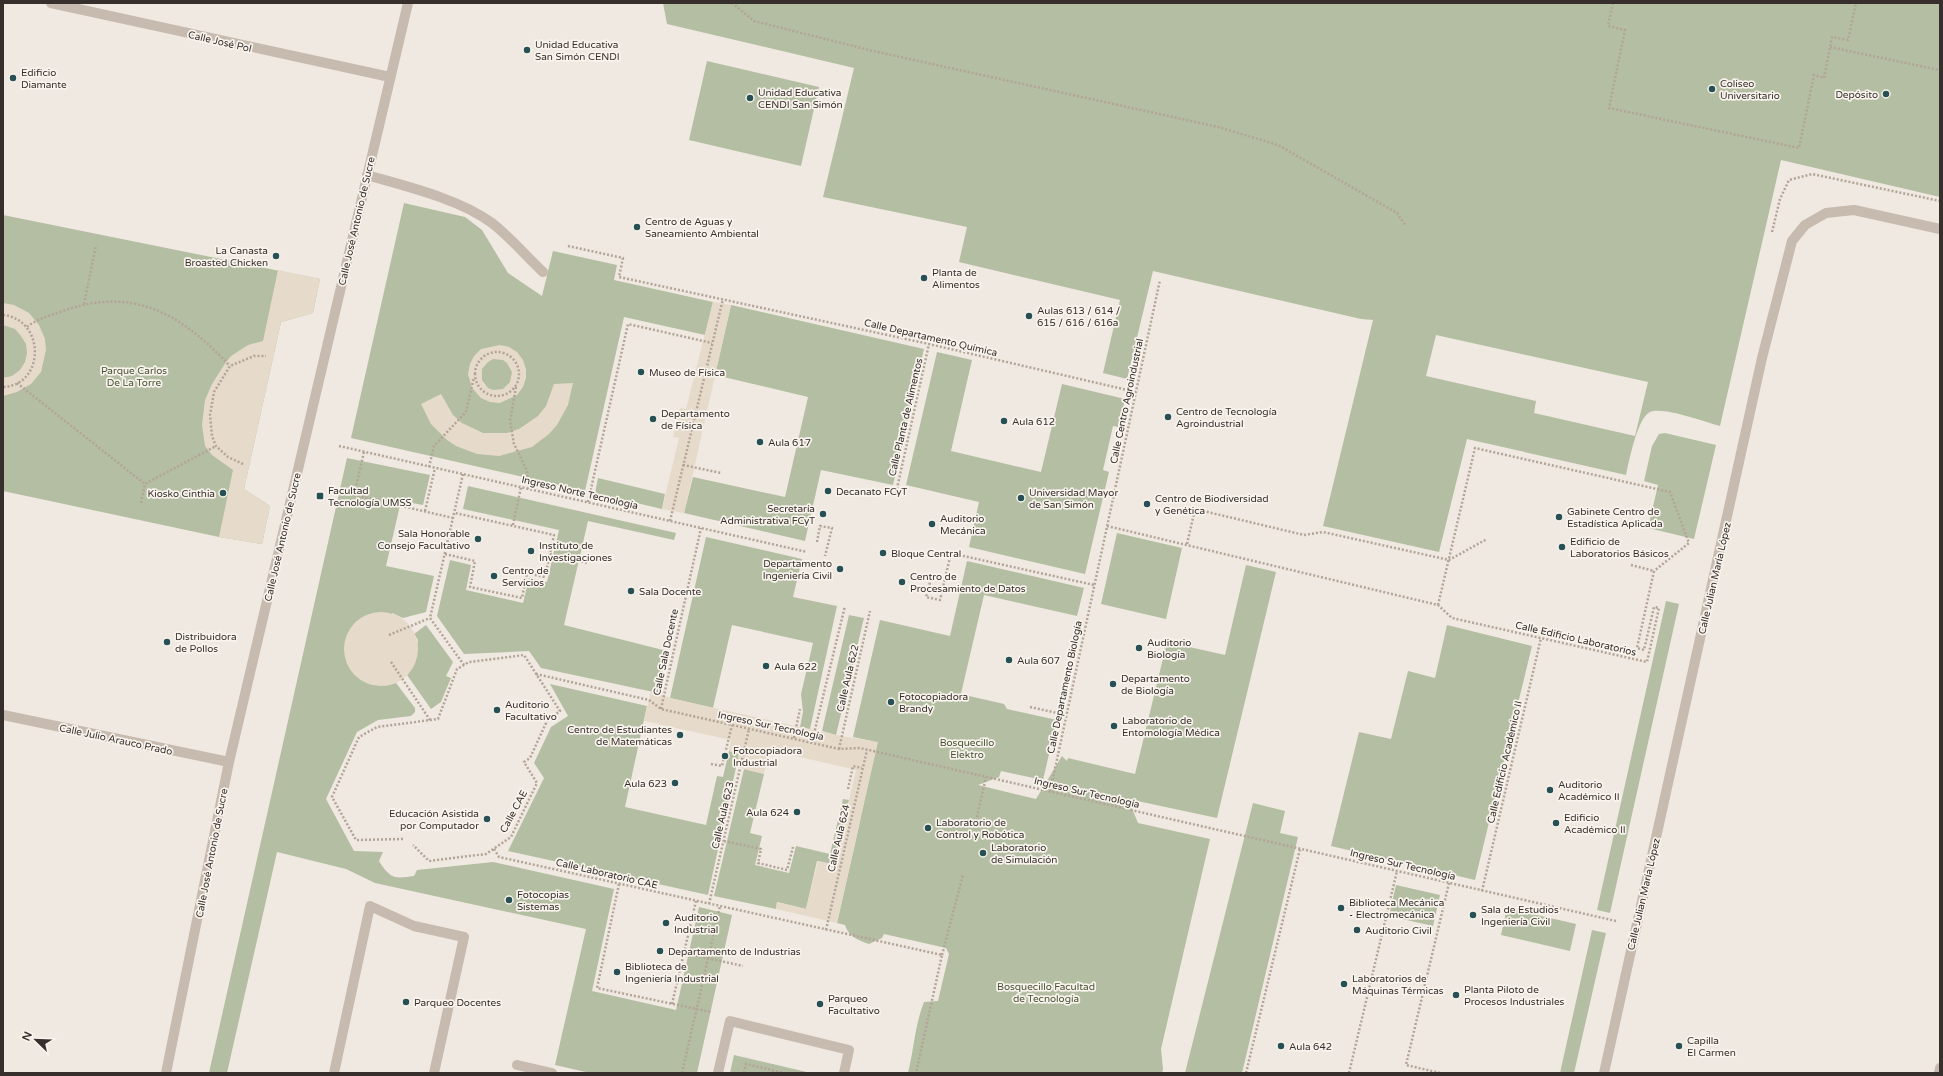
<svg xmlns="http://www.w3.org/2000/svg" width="1943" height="1076" viewBox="0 0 1943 1076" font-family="'Varela Round',sans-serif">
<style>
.green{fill:#b4bea2;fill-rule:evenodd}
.plaza{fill:#e6daca;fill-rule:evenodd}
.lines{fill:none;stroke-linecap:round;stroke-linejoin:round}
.path{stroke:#b3a498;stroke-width:2.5;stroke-dasharray:2 2;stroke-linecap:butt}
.minor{stroke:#c7baae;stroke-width:10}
.poi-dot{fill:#265054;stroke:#f8f3ed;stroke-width:1.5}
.labels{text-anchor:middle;stroke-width:3.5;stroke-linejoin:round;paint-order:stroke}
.street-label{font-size:10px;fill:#372f2b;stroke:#f8f3ed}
.poi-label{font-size:10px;fill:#372f2b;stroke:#f8f3ed;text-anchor:start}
.park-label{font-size:10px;fill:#465232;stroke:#f8f3ed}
</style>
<rect width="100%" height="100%" fill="#f0e9e1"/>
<path class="green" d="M 663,3 L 1940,3 L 1940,197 L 1781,160 L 1720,426 C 1706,422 1662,406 1650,412 C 1637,418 1629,462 1626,475 L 1467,439 L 1439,552 L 1323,526 L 1373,320 L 1361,319 L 1153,271 L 1127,379 L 1103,373 L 1120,300 L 959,262 L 967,227 L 823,197 L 854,68 L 667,24 ZM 1436,335 L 1648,382 L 1635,436 L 1534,413 L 1536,401 L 1426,376 Z
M 707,61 L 819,87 L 801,166 L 689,140 Z
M 404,203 L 465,217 L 482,230 L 508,273 L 542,296 L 553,251 L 617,265 L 614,280 L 713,302 L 705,335 L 624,317 L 585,491 L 351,438 Z
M 3,215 L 320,279 L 313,313 L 281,322 L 244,489 L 270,506 L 262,544 L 219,537 L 3,491 Z
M 731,305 L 924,349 L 893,485 L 821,470 L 805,541 L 684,513 L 693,477 L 785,497 L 808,397 L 715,375 Z
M 937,352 L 972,360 L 951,451 L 1041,472 L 1062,384 L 1125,399 L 1119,427 L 1113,426 L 1103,470 L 1109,472 L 1085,574 L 969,547 L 979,502 L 906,485 Z
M 1665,433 L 1716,445 L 1694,539 L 1648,528 L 1658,485 L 1644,481 L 1652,446 L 1659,434 Z
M 347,458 L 430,475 L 423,505 L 401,501 L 386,566 L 434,576 L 426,612 L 403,618 L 392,613 L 385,686 L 396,683 L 415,708 L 415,712 L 411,716 L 378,720 L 357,732 L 326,799 L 354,851 L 383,852 L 379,861 C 390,879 395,879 414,876 L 417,870 L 493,862 L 614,889 L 592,991 L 676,1010 L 699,907 L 732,915 L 697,1073 L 590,1073 L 555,1065 L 586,929 L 375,883 L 346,869 L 277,852 L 227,1073 L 209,1073 Z
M 598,478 L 665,494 L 662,509 L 595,493 Z
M 468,486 L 676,533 L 674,540 L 588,521 L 564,625 L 667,651 L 658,693 L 541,668 L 529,651 L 464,654 L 437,616 L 450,560 L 471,565 L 466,590 L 523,603 L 529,578 L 547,582 L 559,530 L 463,509 Z
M 1117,533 L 1182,548 L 1166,619 L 1101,604 Z
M 706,537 L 802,559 L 793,597 L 837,606 L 810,729 L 800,727 L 803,712 L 801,694 L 813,643 L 732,625 L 713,708 L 670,698 Z
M 967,561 L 1084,588 L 1077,616 L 984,595 L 960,698 L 963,699 L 969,696 L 1004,704 L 1007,709 L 1057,720 L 1043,780 L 1001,771 L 999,777 L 978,785 L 1036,799 L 1062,756 L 1067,761 L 1068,758 L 1135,774 L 1167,642 L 1225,655 L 1246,565 L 1276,572 L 1217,818 L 1128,799 L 1138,823 L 1210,839 L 1161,1049 L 1163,1069 L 1162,1073 L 908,1073 C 914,1049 915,1024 924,1002 L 938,1001 L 949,954 L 946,948 L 884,934 L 882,938 L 869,944 C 859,941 848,936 845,925 L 837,923 L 859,826 L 872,741 L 853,737 L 880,620 L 950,636 Z
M 1666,601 L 1679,604 L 1610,913 L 1597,910 Z
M 849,615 L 864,618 L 836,735 L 822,731 Z
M 426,625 L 453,662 L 446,676 L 451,678 L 441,702 L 431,709 L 407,675 L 414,665 L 418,640 L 414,634 Z
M 1447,625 L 1532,646 L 1475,880 L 1331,846 L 1359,732 L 1391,739 L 1408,671 L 1435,678 Z
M 550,684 L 647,706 L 625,807 L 706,825 L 717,776 L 723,777 L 729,751 L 739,754 L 708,895 L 508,851 L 544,778 L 534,763 L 551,727 L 568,716 Z
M 744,769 L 764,774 L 750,833 L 762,836 L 755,865 L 789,873 L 796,846 L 830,854 L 843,799 L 849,800 L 834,865 L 817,861 L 806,909 L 777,902 L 776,909 L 714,896 Z
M 1253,803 L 1285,811 L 1280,833 L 1298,837 L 1242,1073 L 1185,1073 Z
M 1396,885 L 1440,895 L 1433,926 L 1389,916 Z
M 1507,908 L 1576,924 L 1570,951 L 1501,935 Z
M 1592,930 L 1606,933 L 1574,1073 L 1560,1073 Z
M 734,1055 L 811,1073 L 730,1073 Z"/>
<path class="plaza" d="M 278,270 L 320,279 L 313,313 L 281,322 L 244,489 L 270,506 L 262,544 L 219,537 L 233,470 L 212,455 L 205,446 L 202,425 L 205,400 L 212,384 L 226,362 L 231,356 L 248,345 L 263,341 Z
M 713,302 L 731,305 L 684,513 L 662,509 L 679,438 L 673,437 L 680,408 L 686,409 Z
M 3,303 L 14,305 L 29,313 L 39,325 L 45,339 L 46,350 L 41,372 L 31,384 L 17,392 L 3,396 L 3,378 L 12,376 L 20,370 L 25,362 L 27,353 L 26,344 L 21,336 L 15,329 L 3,325 Z
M 500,345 L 509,347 L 517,352 L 523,360 L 526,369 L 526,378 L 523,387 L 517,395 L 500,403 L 490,402 L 481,398 L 472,388 L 468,374 L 470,364 L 474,356 L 481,349 ZM 493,359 L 503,360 L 507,363 L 512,372 L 510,382 L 503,389 L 493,390 L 488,388 L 482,380 L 482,369 L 488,362 Z
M 573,383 L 568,405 L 557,425 L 549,434 L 532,447 L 499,456 L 477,454 L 456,446 L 447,440 L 431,424 L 421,404 L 441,394 L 453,415 L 462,423 L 483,433 L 507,433 L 519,429 L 538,416 L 546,406 L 554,384 Z
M344 649a37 37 0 1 1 74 0a37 37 0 1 1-74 0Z
M 651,691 L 670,698 L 836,735 L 878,742 L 837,923 L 776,909 L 777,902 L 806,909 L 818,861 L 834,864 L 856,770 L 770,750 L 764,774 L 736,767 L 739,754 L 729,751 L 731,740 L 644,721 Z"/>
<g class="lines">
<path class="path" d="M 732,3 L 754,21 L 873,51 L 1218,127 L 1278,145 L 1397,213 L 1406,226
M 1613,3 L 1608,26 L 1625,30 L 1609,108 L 1799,148 L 1814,75 L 1824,78 L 1832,37 L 1848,40 L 1856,3
M 1830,47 L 1939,70
M 1772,232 L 1780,199 L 1789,180 L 1812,174 L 1940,201
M 568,246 L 623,258 L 619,277 L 929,344 L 1136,392
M 84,304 L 96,245
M 3,315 C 45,319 46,385 3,387
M 27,327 C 38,318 52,315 66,310 C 136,286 183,316 230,366
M475 374a22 22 0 1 1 44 0a22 22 0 1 1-44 0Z
M 17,383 L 145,484
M 516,387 L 510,421 L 514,444 L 527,471 L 528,489
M 339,446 L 807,552
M 364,452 L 354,495 L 453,518
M 243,464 L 228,457 L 216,446 L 212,436 L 210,415 L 214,392 L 230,366 L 254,356 L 266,356
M 683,465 L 721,473
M 429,467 L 434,446 L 466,412 L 474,377
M 463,474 L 430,618 L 464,665
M 896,493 L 929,344
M 588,502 L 628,324 L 712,343
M 141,503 L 145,484 L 216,446
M 425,511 L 435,468
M 670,521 L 723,299
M 513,525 L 521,487
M 1107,526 L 1438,605 L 1452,618 L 1647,662 L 1659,608 L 1654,607 L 1644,650 L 1637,648 L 1654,571
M 817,542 L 820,526 L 832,528 L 825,556
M 1187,544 L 1195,509 L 1304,535 L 1323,532 L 1449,560 L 1487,539
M 445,554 L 475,561 L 470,587 L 522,598 L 527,573 L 545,577 L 554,535 L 455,513
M 550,554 L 588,563
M 959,555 L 1094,585
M 1631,565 L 1654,571
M 932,575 L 926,597 L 940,600 L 951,553
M 1438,605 L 1475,448 L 1670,492 L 1689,543 L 1654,571
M 389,635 L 430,618
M 391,662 L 430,720
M 536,674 L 649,700 L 661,709 L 839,749 L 860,748 L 1616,921
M 1030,707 L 1066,715
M 661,709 L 701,528
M 794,738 L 800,709
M 812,742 L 845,606
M 839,749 L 870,611
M 711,764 L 722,766 L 732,725
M 848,789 L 853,766 L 862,768
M 1050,792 L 1160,280
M 976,821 L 986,777
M 403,839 L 356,840 L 332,797 L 359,737 L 377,727 L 438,719 L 457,669 L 469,662 L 524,655 L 560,711 L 547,721 L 530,758 L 524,762 L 537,783 L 511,837 L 486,854 L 429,861 L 413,845
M 724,841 L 761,849 L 758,863 L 787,870 L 793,847
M 494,849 L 499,857 L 942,955 L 916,1073
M 619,884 L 597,988 L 711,1012
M 1482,891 L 1541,638
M 709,904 L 749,729
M 826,930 L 867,750
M 684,953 L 743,966
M 942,955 L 963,875
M 672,1004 L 696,901
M 682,1073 L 720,906
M 744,1073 L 746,1064 L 784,1073
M 1246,1073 L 1300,849
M 1349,1073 L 1397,871
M 1440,1073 L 1406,1065 L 1449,883"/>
<path class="minor" d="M 51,3 L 390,77
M 367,175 C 405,186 460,199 492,223 C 510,237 526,256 543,272
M 3,715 L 229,762
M 517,1065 L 552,1073
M 166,1073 L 229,762 L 408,3
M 334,1073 L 370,906 L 414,926 L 464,937 L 434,1073
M 718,1073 L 730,1021 L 849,1050 L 844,1073
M 1604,1073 L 1762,358 L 1792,241 L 1805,225 L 1826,213 L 1854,210 L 1940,229
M 1939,1073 L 1940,1068"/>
</g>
<g class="poi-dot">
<circle cx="527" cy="50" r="4"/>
<circle cx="13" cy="78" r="4"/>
<circle cx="1712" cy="89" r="4"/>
<circle cx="1886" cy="94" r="4"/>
<circle cx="750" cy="98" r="4"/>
<circle cx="637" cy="227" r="4"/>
<circle cx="276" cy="256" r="4"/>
<circle cx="924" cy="278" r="4"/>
<circle cx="1029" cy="316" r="4"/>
<circle cx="641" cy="372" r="4"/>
<circle cx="1168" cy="417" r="4"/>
<circle cx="653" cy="419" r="4"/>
<circle cx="1004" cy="421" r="4"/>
<circle cx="760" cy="442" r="4"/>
<circle cx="828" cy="491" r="4"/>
<circle cx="223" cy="493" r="4"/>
<rect x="316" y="492" width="8" height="8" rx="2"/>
<circle cx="1021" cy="498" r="4"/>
<circle cx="1147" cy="504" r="4"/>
<circle cx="823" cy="514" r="4"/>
<circle cx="1559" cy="517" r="4"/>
<circle cx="932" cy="524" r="4"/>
<circle cx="478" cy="539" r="4"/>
<circle cx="1562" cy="547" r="4"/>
<circle cx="531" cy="551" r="4"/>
<circle cx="883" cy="553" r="4"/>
<circle cx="840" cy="569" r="4"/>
<circle cx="494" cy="576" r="4"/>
<circle cx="902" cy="582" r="4"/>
<circle cx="631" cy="591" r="4"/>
<circle cx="167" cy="642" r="4"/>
<circle cx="1139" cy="648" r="4"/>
<circle cx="1009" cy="660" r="4"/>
<circle cx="766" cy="666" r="4"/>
<circle cx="1113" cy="684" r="4"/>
<circle cx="891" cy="702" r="4"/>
<circle cx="497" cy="710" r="4"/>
<circle cx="1114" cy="726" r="4"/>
<circle cx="680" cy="735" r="4"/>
<circle cx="725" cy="756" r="4"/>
<circle cx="675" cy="783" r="4"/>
<circle cx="1550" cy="790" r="4"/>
<circle cx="797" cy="812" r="4"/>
<circle cx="487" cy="819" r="4"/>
<circle cx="1556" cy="823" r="4"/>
<circle cx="928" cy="828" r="4"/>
<circle cx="983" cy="853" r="4"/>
<circle cx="509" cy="900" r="4"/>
<circle cx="1341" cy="908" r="4"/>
<circle cx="1473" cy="915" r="4"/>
<circle cx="666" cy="923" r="4"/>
<circle cx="1357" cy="930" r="4"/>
<circle cx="660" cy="951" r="4"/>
<circle cx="617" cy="972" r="4"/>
<circle cx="1344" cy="984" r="4"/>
<circle cx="1456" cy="995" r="4"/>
<circle cx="406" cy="1002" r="4"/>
<circle cx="820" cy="1004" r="4"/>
<circle cx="1281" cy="1046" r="4"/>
<circle cx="1679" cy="1046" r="4"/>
</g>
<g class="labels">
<g class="street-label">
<text transform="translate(220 41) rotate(13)" y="4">Calle José Pol</text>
<text transform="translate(356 221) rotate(-77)" y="4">Calle José Antonio de Sucre</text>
<text transform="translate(931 337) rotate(13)" y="4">Calle Departamento Química</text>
<text transform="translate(1126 401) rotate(-78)" y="4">Calle Centro Agroindustrial</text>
<text transform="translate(905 417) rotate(-77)" y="4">Calle Planta de Alimentos</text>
<text transform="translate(580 492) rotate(13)" y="4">Ingreso Norte Tecnología</text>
<text transform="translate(282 537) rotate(-77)" y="4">Calle José Antonio de Sucre</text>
<text transform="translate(1714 578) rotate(-77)" y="4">Calle Julian María López</text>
<text transform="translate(1576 638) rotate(13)" y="4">Calle Edificio Laboratorios</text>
<text transform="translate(665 652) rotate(-78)" y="4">Calle Sala Docente</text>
<text transform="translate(847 678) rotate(-77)" y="4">Calle Aula 622</text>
<text transform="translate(1064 687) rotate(-78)" y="4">Calle Departamento Biología</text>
<text transform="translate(771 725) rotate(12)" y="4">Ingreso Sur Tecnología</text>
<text transform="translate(116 739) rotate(12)" y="4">Calle Julio Arauco Prado</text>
<text transform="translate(1504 762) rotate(-77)" y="4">Calle Edificio Académico II</text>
<text transform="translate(1087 792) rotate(13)" y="4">Ingreso Sur Tecnología</text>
<text transform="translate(513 811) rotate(-62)" y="4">Calle CAE</text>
<text transform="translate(722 815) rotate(-77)" y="4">Calle Aula 623</text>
<text transform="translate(838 838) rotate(-77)" y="4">Calle Aula 624</text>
<text transform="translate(211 853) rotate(-79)" y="4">Calle José Antonio de Sucre</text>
<text transform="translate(1403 864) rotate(13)" y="4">Ingreso Sur Tecnología</text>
<text transform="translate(607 873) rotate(13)" y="4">Calle Laboratorio CAE</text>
<text transform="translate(1643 894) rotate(-77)" y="4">Calle Julian María López</text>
</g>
<g class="poi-label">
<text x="535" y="48">Unidad Educativa<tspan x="535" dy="12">San Simón CENDI</tspan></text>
<text x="21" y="76">Edificio<tspan x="21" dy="12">Diamante</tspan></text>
<text x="1720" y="87">Coliseo<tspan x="1720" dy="12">Universitario</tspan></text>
<text x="758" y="96">Unidad Educativa<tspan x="758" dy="12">CENDI San Simón</tspan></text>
<text x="1878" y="98" text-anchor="end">Depósito</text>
<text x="645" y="225">Centro de Aguas y<tspan x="645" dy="12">Saneamiento Ambiental</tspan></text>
<text x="268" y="254" text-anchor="end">La Canasta<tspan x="268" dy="12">Broasted Chicken</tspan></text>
<text x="932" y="276">Planta de<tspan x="932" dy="12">Alimentos</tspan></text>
<text x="1037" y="314">Aulas 613 / 614 /<tspan x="1037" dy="12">615 / 616 / 616a</tspan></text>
<text x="649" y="376">Museo de Física</text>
<text x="1176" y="415">Centro de Tecnología<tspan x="1176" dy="12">Agroindustrial</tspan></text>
<text x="661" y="417">Departamento<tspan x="661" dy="12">de Física</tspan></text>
<text x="1012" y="425">Aula 612</text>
<text x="768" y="446">Aula 617</text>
<text x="328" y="494">Facultad<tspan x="328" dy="12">Tecnología UMSS</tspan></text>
<text x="836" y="495">Decanato FCyT</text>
<text x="1029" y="496">Universidad Mayor<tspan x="1029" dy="12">de San Simón</tspan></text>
<text x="215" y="497" text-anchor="end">Kiosko Cinthia</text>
<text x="1155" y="502">Centro de Biodiversidad<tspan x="1155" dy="12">y Genética</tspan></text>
<text x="815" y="512" text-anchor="end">Secretaría<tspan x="815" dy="12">Administrativa FCyT</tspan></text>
<text x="1567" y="515">Gabinete Centro de<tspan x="1567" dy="12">Estadística Aplicada</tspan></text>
<text x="940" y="522">Auditorio<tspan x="940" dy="12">Mecánica</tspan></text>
<text x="470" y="537" text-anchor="end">Sala Honorable<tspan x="470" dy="12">Consejo Facultativo</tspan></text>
<text x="1570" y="545">Edificio de<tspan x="1570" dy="12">Laboratorios Básicos</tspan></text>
<text x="539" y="549">Instituto de<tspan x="539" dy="12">Investigaciones</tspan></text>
<text x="891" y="557">Bloque Central</text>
<text x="832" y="567" text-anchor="end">Departamento<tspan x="832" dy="12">Ingeniería Civil</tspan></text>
<text x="502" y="574">Centro de<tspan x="502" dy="12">Servicios</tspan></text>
<text x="910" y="580">Centro de<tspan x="910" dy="12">Procesamiento de Datos</tspan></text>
<text x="639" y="595">Sala Docente</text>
<text x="175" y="640">Distribuidora<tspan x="175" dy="12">de Pollos</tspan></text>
<text x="1147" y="646">Auditorio<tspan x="1147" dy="12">Biología</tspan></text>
<text x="1017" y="664">Aula 607</text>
<text x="774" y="670">Aula 622</text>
<text x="1121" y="682">Departamento<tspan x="1121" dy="12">de Biología</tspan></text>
<text x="899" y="700">Fotocopiadora<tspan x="899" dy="12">Brandy</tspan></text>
<text x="505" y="708">Auditorio<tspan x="505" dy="12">Facultativo</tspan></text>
<text x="1122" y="724">Laboratorio de<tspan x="1122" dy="12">Entomología Médica</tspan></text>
<text x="672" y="733" text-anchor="end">Centro de Estudiantes<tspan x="672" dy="12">de Matemáticas</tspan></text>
<text x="733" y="754">Fotocopiadora<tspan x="733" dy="12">Industrial</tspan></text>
<text x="667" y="787" text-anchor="end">Aula 623</text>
<text x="1558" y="788">Auditorio<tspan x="1558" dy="12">Académico II</tspan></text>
<text x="789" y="816" text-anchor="end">Aula 624</text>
<text x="479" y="817" text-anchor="end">Educación Asistida<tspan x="479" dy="12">por Computador</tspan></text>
<text x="1564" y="821">Edificio<tspan x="1564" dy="12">Académico II</tspan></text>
<text x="936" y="826">Laboratorio de<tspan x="936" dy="12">Control y Robótica</tspan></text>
<text x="991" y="851">Laboratorio<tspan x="991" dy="12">de Simulación</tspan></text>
<text x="517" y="898">Fotocopias<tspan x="517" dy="12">Sistemas</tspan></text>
<text x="1349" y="906">Biblioteca Mecánica<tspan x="1349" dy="12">- Electromecánica</tspan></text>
<text x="1481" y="913">Sala de Estudios<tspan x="1481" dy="12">Ingeniería Civil</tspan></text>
<text x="674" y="921">Auditorio<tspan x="674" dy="12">Industrial</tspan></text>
<text x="1365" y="934">Auditorio Civil</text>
<text x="668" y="955">Departamento de Industrias</text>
<text x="625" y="970">Biblioteca de<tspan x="625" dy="12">Ingeniería Industrial</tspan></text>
<text x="1352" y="982">Laboratorios de<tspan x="1352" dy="12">Máquinas Térmicas</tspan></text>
<text x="1464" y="993">Planta Piloto de<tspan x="1464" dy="12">Procesos Industriales</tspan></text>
<text x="828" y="1002">Parqueo<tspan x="828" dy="12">Facultativo</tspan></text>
<text x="414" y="1006">Parqueo Docentes</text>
<text x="1687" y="1044">Capilla<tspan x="1687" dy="12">El Carmen</tspan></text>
<text x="1289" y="1050">Aula 642</text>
</g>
<g class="park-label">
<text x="134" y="374">Parque Carlos<tspan x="134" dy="12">De La Torre</tspan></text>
<text x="967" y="746">Bosquecillo<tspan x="967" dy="12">Elektro</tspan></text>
<text x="1046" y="990">Bosquecillo Facultad<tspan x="1046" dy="12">de Tecnología</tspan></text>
</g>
</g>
<rect width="1943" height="1076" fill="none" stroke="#372f2b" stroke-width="8"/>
<g transform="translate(36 1040) rotate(293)" stroke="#f8f3ed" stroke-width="3" paint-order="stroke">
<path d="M0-3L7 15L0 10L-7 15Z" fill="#372f2b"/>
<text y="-6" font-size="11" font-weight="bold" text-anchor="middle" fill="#372f2b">N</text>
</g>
</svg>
